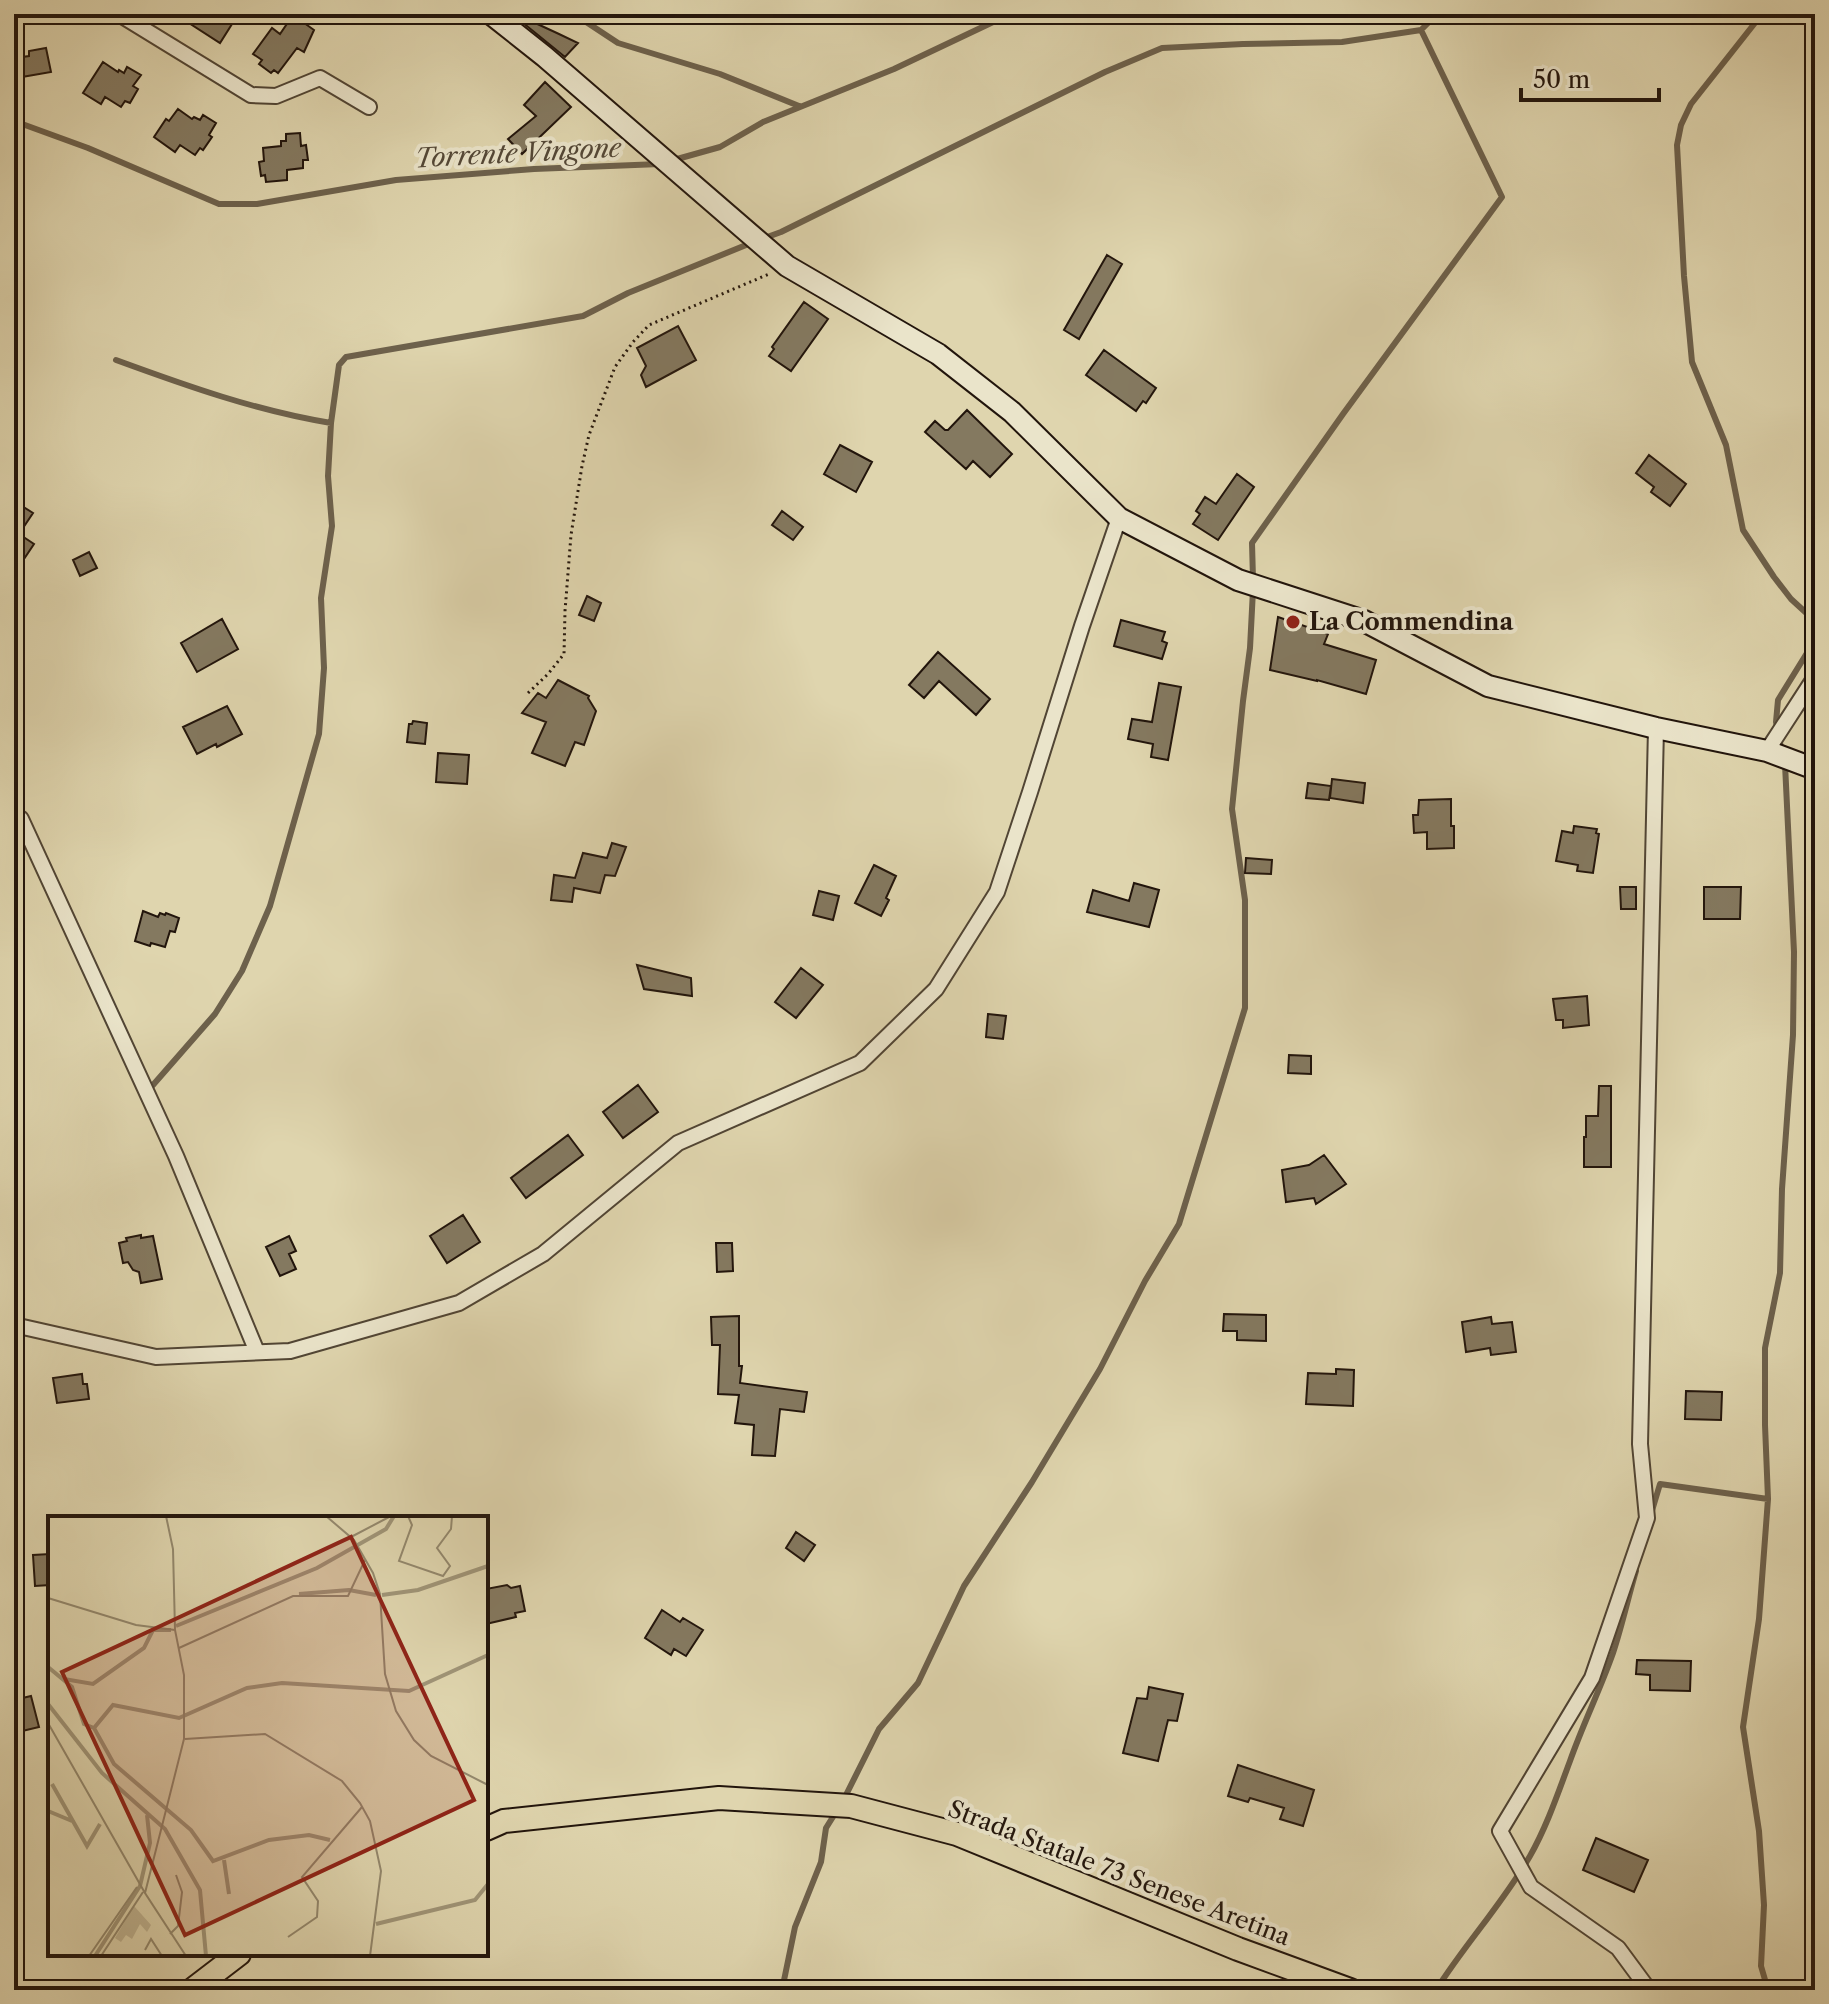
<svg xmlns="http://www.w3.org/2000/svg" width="1829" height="2004" viewBox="0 0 1829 2004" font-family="'Libre Caslon Text',serif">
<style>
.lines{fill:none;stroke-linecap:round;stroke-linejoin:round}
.stream{stroke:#6d614c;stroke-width:6}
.building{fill:#847960;stroke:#22150c;stroke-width:2}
.street-casing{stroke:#514534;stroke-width:18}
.secondary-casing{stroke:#22150c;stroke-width:24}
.primary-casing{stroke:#22150c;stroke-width:26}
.path{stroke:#22150c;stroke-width:3;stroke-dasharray:2 4;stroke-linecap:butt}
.street{stroke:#eae4ca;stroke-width:14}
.secondary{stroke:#eae4ca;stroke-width:20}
.primary{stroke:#dfd5ae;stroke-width:22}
.poi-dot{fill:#8f2418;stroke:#eae4ca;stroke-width:3}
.labels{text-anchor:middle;stroke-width:8;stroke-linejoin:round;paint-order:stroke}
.poi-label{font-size:24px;font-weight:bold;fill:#22150c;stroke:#eae4ca;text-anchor:start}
.street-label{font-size:24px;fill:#22150c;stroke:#eae4ca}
.water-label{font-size:26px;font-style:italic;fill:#544837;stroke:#eae4ca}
.inset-river{fill:none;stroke:#9f9477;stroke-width:4}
.inset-road{fill:none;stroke:#93886d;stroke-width:2}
.view{fill:#8f2418;fill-opacity:0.15;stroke:#8f2418;stroke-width:4}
.inset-edge{fill:none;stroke:#22150c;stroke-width:4}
</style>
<rect width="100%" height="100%" fill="#dfd5ae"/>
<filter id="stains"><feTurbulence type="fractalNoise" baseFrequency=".0025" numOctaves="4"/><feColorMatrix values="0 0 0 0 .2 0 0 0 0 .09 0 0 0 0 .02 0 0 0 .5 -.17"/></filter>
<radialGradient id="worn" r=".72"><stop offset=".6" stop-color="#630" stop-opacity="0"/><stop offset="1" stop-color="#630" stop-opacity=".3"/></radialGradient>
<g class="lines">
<path class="stream" d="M 574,14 L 618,43 L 720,74 L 799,106
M 1671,14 L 1716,16 L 1722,14
M 1762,14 L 1691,104 L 1681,125 L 1677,145 L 1684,276 L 1692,362 L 1726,445 L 1743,530 L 1774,577 L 1791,599 L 1815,621
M 14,121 L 88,148 L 219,204 L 257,204 L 396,180 L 534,169 L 660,164
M 670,161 L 720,147 L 763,122 L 894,69 L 1010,14
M 762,239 L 781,232 L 1105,72 L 1162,48 L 1243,44 L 1342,42 L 1421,30 L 1437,14
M 116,360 C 187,386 257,411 331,423
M 1253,579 L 1252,543 L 1343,414 L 1502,197 L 1421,30
M 1782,753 L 1776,722 L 1778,700 L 1815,640
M 153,1085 L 215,1014 L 242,971 L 270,906 L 319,734 L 324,668 L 321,598 L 332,526 L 328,476 L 331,423 L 339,365 L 346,357 L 583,316 L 628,293 L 751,243
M 1651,1514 L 1660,1484 L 1768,1499
M 844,1799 L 879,1729 L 918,1683 L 964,1586 L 1032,1482 L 1100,1369 L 1145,1281 L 1179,1224 L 1245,1008 L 1245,900 L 1232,809 L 1243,701 L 1250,648 L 1253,590
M 782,1990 L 795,1927 L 821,1862 L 826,1828 L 836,1812
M 1436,1990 C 1465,1944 1503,1903 1530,1856 C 1547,1826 1558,1793 1570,1761 C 1583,1724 1600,1690 1613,1653 C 1622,1626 1628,1598 1636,1571
M 1768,1990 L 1761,1966 L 1764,1905 L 1759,1831 L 1743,1727 L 1759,1619 L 1768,1499 L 1765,1425 L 1765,1348 L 1780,1273 L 1782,1189 L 1793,1035 L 1794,952 L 1785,764"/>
</g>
<path class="building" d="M 175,14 L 216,14 L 232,24 L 220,43 Z
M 293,15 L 314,30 L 304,52 L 297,48 L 278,73 L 274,70 L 271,73 L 259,64 L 262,60 L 253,54 L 272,28 L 280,34 Z
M 518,15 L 559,34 L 578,43 L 565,57 L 517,18 Z
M 46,48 L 51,72 L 16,78 L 14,58 L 29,56 L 29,51 Z
M 103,62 L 118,72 L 119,70 L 124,73 L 127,67 L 141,75 L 133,86 L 138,89 L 130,103 L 125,101 L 121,107 L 105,97 L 101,104 L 83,93 Z
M 545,82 L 571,107 L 522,154 L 508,139 L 536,116 L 524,105 Z
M 178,109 L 192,119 L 194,117 L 200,120 L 203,115 L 216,123 L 209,135 L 212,137 L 203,150 L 200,148 L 195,155 L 180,145 L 175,152 L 154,137 L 166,119 L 169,121 Z
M 300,133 L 301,146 L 306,145 L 308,160 L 303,160 L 303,168 L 287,170 L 287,180 L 266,182 L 265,175 L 261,176 L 259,162 L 264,161 L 263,148 L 281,146 L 281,141 L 286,141 L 286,134 Z
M 1107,255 L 1122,264 L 1079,339 L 1064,330 Z
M 804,302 L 828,319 L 791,371 L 769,356 L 774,349 L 772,347 Z
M 678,326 L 696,360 L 646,387 L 641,375 L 646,366 L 637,348 Z
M 1104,350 L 1156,388 L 1146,403 L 1143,401 L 1136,411 L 1086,375 Z
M 967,410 L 1012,454 L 990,477 L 973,461 L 966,469 L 925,432 L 935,421 L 945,430 L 948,430 Z
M 840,445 L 872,462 L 856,492 L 824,474 Z
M 1649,455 L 1686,484 L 1670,506 L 1651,492 L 1654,487 L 1636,473 Z
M 1237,474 L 1254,487 L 1218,540 L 1193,524 L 1200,514 L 1196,511 L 1205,497 L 1216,504 Z
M 14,501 L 33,513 L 19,534 L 34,544 L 14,574 Z
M 782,511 L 803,527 L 793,540 L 772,525 Z
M 89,552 L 97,568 L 80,576 L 73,560 Z
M 587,596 L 601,603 L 594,621 L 579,615 Z
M 1278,617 L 1328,634 L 1324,644 L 1376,660 L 1366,694 L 1317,680 L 1317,681 L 1270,670 Z
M 222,619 L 238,649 L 197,672 L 181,643 Z
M 1121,620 L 1165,632 L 1162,641 L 1167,643 L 1162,659 L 1114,646 Z
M 938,652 L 990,699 L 976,715 L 939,681 L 924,698 L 909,685 Z
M 558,680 L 589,696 L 588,698 L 596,711 L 584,745 L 575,742 L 565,766 L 532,753 L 546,722 L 522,713 L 538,693 L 546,698 Z
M 1159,683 L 1181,687 L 1168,760 L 1151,757 L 1153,744 L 1128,739 L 1132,719 L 1152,722 Z
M 227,706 L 242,734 L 217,747 L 216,744 L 197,754 L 183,727 Z
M 413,721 L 427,723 L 425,744 L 407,742 L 409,724 L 412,724 Z
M 438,753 L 469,755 L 467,784 L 436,782 Z
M 1332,779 L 1365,783 L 1363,803 L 1330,798 Z
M 1308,783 L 1331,786 L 1329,800 L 1306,798 Z
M 1451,799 L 1451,826 L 1454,826 L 1454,848 L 1427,849 L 1427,832 L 1414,833 L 1413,815 L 1418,815 L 1419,800 Z
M 1574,826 L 1597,829 L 1596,833 L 1599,834 L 1593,873 L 1577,871 L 1578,865 L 1556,861 L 1562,831 L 1573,833 Z
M 612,843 L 626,847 L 615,876 L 605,875 L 600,893 L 574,888 L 572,902 L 551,900 L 554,875 L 575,878 L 583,853 L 607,858 Z
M 1246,858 L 1272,860 L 1271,874 L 1245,873 Z
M 874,865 L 896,876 L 886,898 L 889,900 L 881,916 L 855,903 Z
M 1134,883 L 1159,890 L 1149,927 L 1087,912 L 1093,890 L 1129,901 Z
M 1620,887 L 1636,887 L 1636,909 L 1621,909 Z
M 1704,887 L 1741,887 L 1740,919 L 1704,919 Z
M 819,891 L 839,896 L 833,920 L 813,915 Z
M 143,911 L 158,917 L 160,913 L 165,915 L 166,913 L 179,918 L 175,932 L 170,931 L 165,947 L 151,943 L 150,946 L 135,941 Z
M 637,965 L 691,978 L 692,996 L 644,989 Z
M 801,968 L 823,985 L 796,1018 L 775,1002 Z
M 1587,996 L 1589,1025 L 1563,1028 L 1563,1020 L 1556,1020 L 1553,999 Z
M 988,1014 L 1006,1016 L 1003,1039 L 986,1037 Z
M 1289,1055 L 1311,1056 L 1311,1074 L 1288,1073 Z
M 638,1085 L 658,1112 L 623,1138 L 603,1112 Z
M 1599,1086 L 1611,1086 L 1611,1167 L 1584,1167 L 1584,1137 L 1586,1137 L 1586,1116 L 1598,1116 Z
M 568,1135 L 583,1155 L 526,1198 L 511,1178 Z
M 1324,1155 L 1346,1184 L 1316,1204 L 1314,1198 L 1286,1202 L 1282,1170 L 1309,1165 Z
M 463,1215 L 480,1242 L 447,1263 L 430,1236 Z
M 141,1235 L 141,1238 L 153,1236 L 162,1279 L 141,1283 L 139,1272 L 133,1270 L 128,1262 L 123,1263 L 119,1243 L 127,1241 L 126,1238 Z
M 289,1236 L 296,1251 L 289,1254 L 296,1269 L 280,1276 L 266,1247 Z
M 716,1243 L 732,1243 L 733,1271 L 717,1272 Z
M 1224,1314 L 1266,1315 L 1266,1341 L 1237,1340 L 1237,1331 L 1223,1331 Z
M 739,1316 L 739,1366 L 742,1366 L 740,1383 L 807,1392 L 804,1412 L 780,1409 L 775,1456 L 752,1455 L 754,1425 L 735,1423 L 739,1395 L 718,1394 L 720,1345 L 712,1345 L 711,1317 Z
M 1491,1317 L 1492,1324 L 1512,1322 L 1516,1352 L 1491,1355 L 1490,1348 L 1466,1352 L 1462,1322 Z
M 1336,1369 L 1354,1370 L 1353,1406 L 1306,1404 L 1308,1373 L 1336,1374 Z
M 82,1374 L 83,1384 L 87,1384 L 89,1399 L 57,1403 L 53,1378 Z
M 1686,1391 L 1722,1392 L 1721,1420 L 1685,1419 Z
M 796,1532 L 815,1545 L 804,1561 L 786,1548 Z
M 50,1554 L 50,1585 L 35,1586 L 33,1555 Z
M 507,1585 L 511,1588 L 520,1586 L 525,1611 L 515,1613 L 516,1617 L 486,1624 L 486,1589 Z
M 662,1610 L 680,1622 L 683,1618 L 703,1630 L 686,1656 L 674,1649 L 671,1655 L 645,1638 Z
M 1637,1660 L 1691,1661 L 1690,1691 L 1650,1690 L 1650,1675 L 1636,1674 Z
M 1149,1687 L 1183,1694 L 1177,1721 L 1168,1720 L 1158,1761 L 1123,1753 L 1137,1698 L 1147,1699 Z
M 31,1696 L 39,1727 L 14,1733 L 14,1700 Z
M 1238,1765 L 1314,1790 L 1303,1826 L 1280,1819 L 1284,1808 L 1250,1798 L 1248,1802 L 1228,1796 Z
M 1596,1838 L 1648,1860 L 1634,1892 L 1583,1870 Z"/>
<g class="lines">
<defs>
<path id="street" d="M 119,14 L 251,95 L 276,96 L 320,78 L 369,107
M 1767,751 L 1815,677
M 14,820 L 21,819 L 176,1156 L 257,1352
M 14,1325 L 156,1357 L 290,1351 L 459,1303 L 543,1254 L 678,1143 L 860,1063 L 936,989 L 997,892 L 1030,792 L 1082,626 L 1119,518
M 1649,1990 L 1618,1948 L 1531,1887 L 1500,1831 L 1592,1678 L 1647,1518 L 1640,1444 L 1656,728"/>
<path id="secondary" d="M 491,14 L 544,56 L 787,266 L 938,354 L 1012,412 L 1119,518 L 1238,580 L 1364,621 L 1488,686 L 1656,728 L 1767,751 L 1815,769"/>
<path id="primary" d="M 486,1829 L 504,1821 L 719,1798 L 851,1806 L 957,1834 L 1238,1949 L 1350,1990
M 192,1990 L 239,1954"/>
</defs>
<use href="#street" class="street-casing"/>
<use href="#secondary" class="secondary-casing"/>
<use href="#primary" class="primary-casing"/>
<path class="path" d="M 528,693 L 548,674 L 564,654 L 565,611 L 571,535 L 582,466 L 589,435 L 615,367 L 633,342 L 649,325 L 769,274"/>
<use href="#street" class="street"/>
<use href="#secondary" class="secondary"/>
<use href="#primary" class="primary"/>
</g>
<circle class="poi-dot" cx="1293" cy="622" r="8"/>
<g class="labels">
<g class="poi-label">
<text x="1309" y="630">La Commendina</text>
</g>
<g class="street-label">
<text transform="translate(1119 1873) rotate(21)" y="8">Strada Statale 73 Senese Aretina</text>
</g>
<g class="water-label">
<text transform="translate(518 153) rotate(-3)" y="9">Torrente Vingone</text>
</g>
</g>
<g transform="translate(48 1516)">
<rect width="440" height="440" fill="#dfd5ae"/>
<path d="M 86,390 L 103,409 L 99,416 L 92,408 L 84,423 L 78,419 L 73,426 L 67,422 Z" fill="#bfb492"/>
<path class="inset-river" d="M 251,78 L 301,74 L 328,79M 334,79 L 370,74 L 440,50M 128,110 L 269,52 L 338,13 L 346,0M 0,151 L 24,171 L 36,208 L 46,212 L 66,248 L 143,314 L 165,345 L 221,324 L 261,319 L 282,324M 16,163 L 45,168 L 96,132 L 105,114 L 123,114M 0,188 L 54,257 L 117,313 L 152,374 L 158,440M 46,212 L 65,189 L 131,202 L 199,172 L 234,167 L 361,175 L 440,139M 4,268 L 39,330 L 52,308M 0,295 L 24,305M 176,344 L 181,378M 328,408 L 427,384 L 440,368M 47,440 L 92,370 L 102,327 L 99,299"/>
<path class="inset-road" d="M 118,0 L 125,33 L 127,114 L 136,159 L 136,223 L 97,377 L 138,440M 278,0 L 306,24 L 325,57 L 332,78 L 337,158 L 348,195 L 366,224 L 383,240 L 440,269M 360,0 L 364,9 L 351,45 L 395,60 L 402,50 L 389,32 L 403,13 L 404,0M 303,21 L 343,0M 0,82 L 88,109 L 127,114M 131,132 L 245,80 L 300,80 L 317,44M 0,207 L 97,377M 137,223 L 217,218 L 294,265 L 312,287 L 322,305 L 333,355 L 322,440M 122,418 L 130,410 L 134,376 L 128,359M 240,421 L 269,401 L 270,385 L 254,361 L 314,291M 97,434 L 103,423 L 114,440M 41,440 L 89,371M 53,440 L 95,376"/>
<path class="view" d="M 303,21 L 426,284 L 137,419 L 14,156 Z"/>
<rect width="440" height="440" class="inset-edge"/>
</g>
<rect width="1829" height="2004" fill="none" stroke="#dfd5ae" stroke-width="48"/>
<rect x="16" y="16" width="1797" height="1972" fill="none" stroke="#22150c" stroke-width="4"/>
<rect x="24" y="24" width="1781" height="1956" fill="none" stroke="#22150c" stroke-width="2"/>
<path d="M1521 88v12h138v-12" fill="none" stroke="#22150c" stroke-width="4"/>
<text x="1533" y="88" font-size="24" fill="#22150c" stroke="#eae4ca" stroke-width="6" paint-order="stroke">50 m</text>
<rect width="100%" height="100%" filter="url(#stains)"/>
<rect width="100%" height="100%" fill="url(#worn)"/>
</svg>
